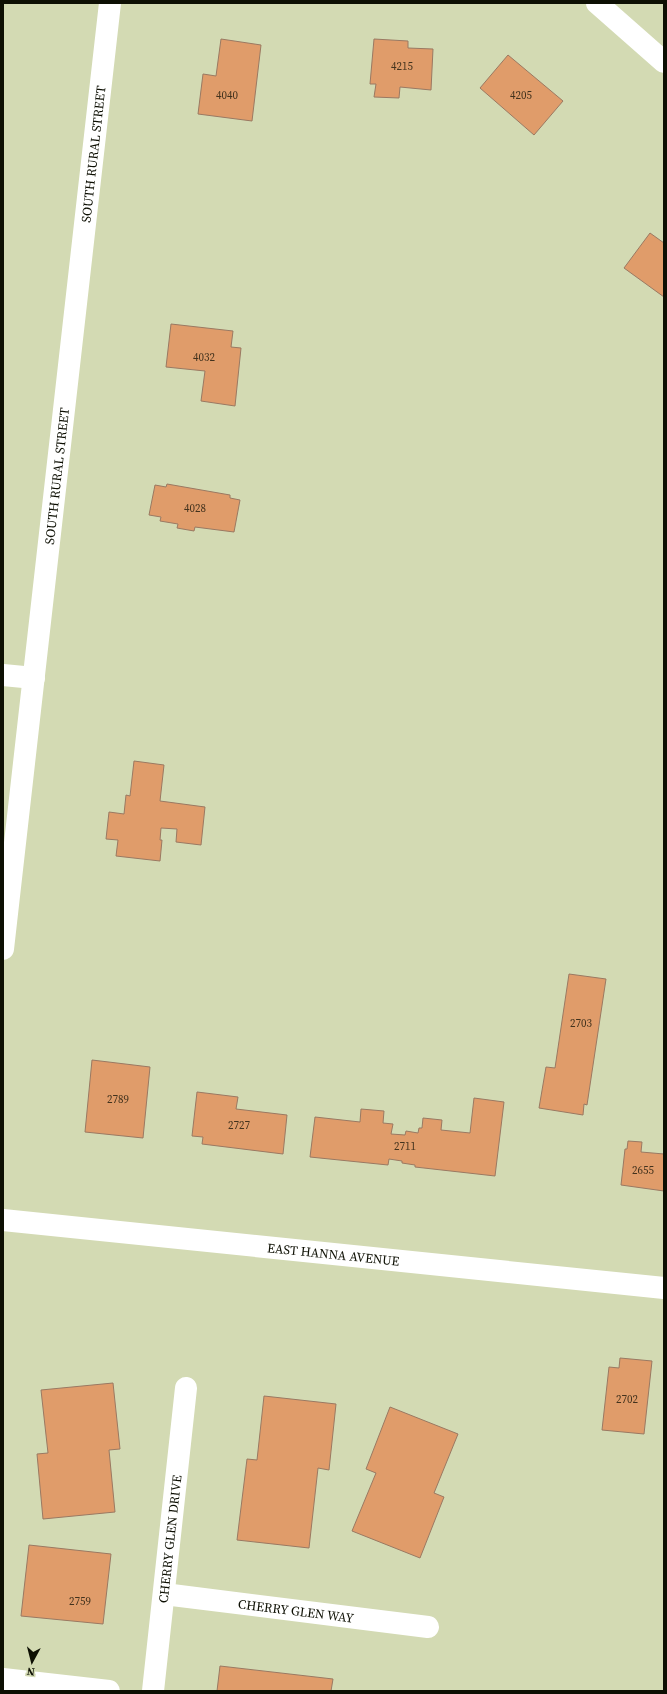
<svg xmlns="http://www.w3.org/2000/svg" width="667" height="1694" viewBox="0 0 667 1694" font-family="'Source Serif 4',serif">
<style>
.building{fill:#e09c6a;stroke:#9a7962}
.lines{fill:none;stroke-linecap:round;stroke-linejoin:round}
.minor{stroke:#fff;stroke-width:22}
.secondary{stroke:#fff;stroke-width:22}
.labels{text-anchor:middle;stroke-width:3;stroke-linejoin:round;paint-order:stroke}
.number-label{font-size:11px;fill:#42321d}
.street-label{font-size:13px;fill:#0d0f03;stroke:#d3dab3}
</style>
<rect width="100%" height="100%" fill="#d3dab3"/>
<path class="building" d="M 221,39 L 261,45 L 252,121 L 198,114 L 203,74 L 216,76 Z
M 374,39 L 408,41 L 408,48 L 433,49 L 431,90 L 400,87 L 399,98 L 374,97 L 376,84 L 370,84 Z
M 508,55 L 563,101 L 534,135 L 480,88 Z
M 650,233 L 664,243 L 664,297 L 624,268 Z
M 171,324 L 233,331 L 231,347 L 241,348 L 235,406 L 201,401 L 205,371 L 166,367 Z
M 167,484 L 230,495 L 230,498 L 240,500 L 234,532 L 195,527 L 194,531 L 177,528 L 178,524 L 160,521 L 161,517 L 149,515 L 155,485 L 166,487 Z
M 134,761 L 164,765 L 160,801 L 205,807 L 201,845 L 176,842 L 177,829 L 161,828 L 160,840 L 162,840 L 160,861 L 116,856 L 118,840 L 106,839 L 109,812 L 124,814 L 126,795 L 130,796 Z
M 569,974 L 606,979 L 587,1105 L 584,1104 L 583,1115 L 539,1108 L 546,1067 L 555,1068 Z
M 92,1060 L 150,1067 L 143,1138 L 85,1132 Z
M 197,1092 L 238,1097 L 236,1109 L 287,1115 L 283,1154 L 202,1144 L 203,1137 L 192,1136 Z
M 474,1098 L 504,1102 L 495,1176 L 415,1167 L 415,1165 L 402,1163 L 402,1161 L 389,1159 L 388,1165 L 310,1157 L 315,1117 L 360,1122 L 361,1109 L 384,1111 L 383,1123 L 393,1124 L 391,1134 L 405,1135 L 406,1131 L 418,1133 L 419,1128 L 422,1128 L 423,1118 L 442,1120 L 441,1130 L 470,1133 Z
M 628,1141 L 642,1142 L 641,1152 L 664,1154 L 664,1191 L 621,1185 L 625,1149 L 627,1149 Z
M 620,1358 L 652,1361 L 644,1434 L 602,1430 L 609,1367 L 619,1368 Z
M 113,1383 L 120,1449 L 109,1450 L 115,1512 L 43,1519 L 37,1454 L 48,1453 L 41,1390 Z
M 264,1396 L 336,1404 L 329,1470 L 318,1468 L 309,1548 L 237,1540 L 247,1459 L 257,1460 Z
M 390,1407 L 458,1434 L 434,1493 L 444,1497 L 420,1558 L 352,1531 L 376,1473 L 366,1469 Z
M 29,1545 L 111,1554 L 103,1624 L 21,1616 Z
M 220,1666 L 333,1679 L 331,1691 L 217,1691 Z"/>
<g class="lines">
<g class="minor">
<path d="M 3,675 L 34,678"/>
<path id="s1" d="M 3,949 L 110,3"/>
<path id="s2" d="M 164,1594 L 428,1627"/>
<path d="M 3,1679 L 109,1691"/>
<path id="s3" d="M 153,1691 L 186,1388"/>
</g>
<g class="secondary">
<path d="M 597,3 L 664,62"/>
<path id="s4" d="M 3,1220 L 664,1288"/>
</g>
</g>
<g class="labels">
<g class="number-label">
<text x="402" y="70">4215</text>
<text x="227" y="99">4040</text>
<text x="521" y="99">4205</text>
<text x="204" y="361">4032</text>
<text x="195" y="512">4028</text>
<text x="581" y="1027">2703</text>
<text x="118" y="1103">2789</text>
<text x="239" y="1129">2727</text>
<text x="405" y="1150">2711</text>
<text x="643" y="1174">2655</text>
<text x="627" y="1403">2702</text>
<text x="80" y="1605">2759</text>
</g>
<g class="street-label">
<text dy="5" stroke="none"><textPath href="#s1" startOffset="800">SOUTH RURAL STREET</textPath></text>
<text dy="5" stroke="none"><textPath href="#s1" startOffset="476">SOUTH RURAL STREET</textPath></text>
<text dy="5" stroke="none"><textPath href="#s4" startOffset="332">EAST HANNA AVENUE</textPath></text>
<text dy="5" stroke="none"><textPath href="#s3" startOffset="153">CHERRY GLEN DRIVE</textPath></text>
<text dy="5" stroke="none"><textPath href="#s2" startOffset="133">CHERRY GLEN WAY</textPath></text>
</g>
</g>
<rect width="667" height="1694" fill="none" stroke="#0d0f03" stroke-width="8"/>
<g transform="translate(32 1662) rotate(187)" stroke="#d3dab3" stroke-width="3" paint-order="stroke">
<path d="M0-3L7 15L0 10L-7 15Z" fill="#0d0f03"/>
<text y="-6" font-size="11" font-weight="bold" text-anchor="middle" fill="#0d0f03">N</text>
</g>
</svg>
